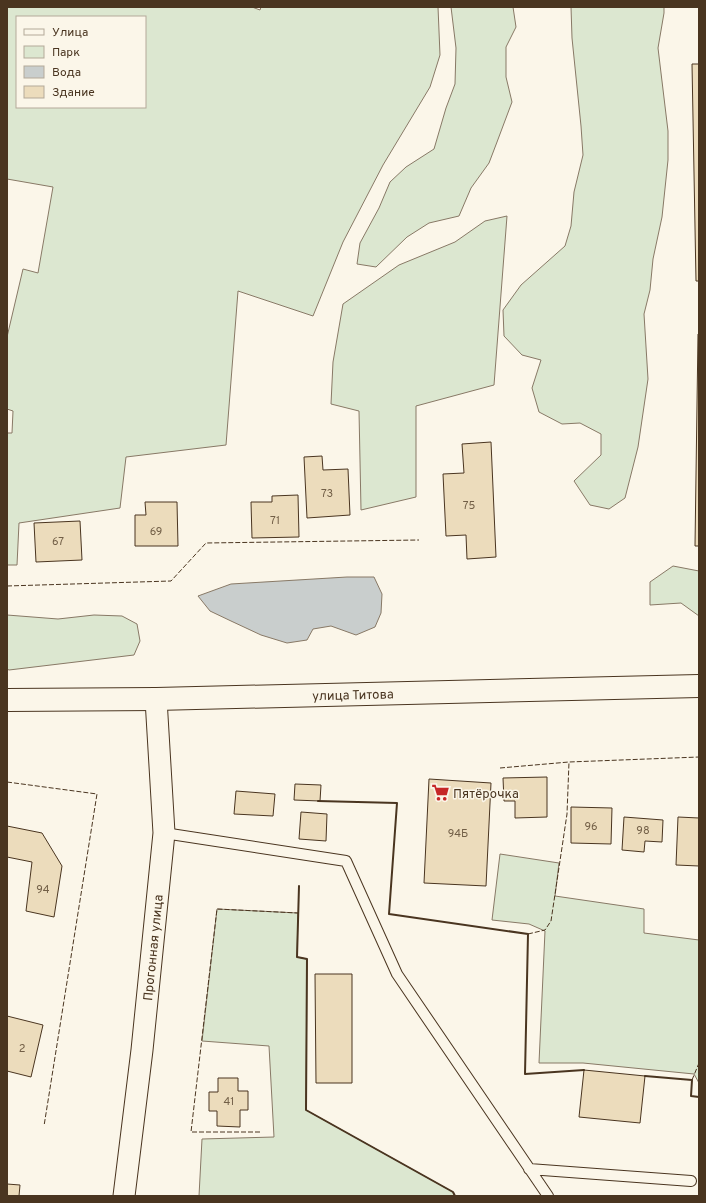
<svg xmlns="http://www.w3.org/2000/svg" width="706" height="1203" viewBox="0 0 706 1203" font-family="Overpass,sans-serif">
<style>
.green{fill:#dce7d0;stroke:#887966;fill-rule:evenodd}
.water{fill:#c9cecd;stroke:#887966}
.building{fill:#ecdcbc;stroke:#4a3520}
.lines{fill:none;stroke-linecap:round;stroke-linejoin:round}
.lane-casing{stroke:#4a3520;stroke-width:12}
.street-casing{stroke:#4a3520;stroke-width:23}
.secondary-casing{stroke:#4a3520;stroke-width:24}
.lane{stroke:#fbf6e9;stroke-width:10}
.street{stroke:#fbf6e9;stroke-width:21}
.secondary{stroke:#fbf6e9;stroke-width:22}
.fence{stroke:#4a3520;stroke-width:1;stroke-dasharray:5 2;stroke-linecap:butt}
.wall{stroke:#4a3520;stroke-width:2}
.labels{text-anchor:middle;stroke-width:3;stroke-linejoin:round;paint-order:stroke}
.number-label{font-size:11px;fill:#725f47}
.street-label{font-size:13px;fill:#4a3520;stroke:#fbf6e9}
.poi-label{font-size:13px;fill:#4a3520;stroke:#fbf6e9;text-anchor:start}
</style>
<rect width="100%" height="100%" fill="#fbf6e9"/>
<path class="green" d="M 7,7 L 252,7 L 260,10 L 261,7 L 438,7 L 440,55 L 430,87 L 383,165 L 343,242 L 313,316 L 238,291 L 226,445 L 126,457 L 120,508 L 19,523 L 17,565 L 7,565 L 7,433 L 12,433 L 13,411 L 7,409 L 7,337 L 23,269 L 38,273 L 53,187 L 7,179 ZM 17,17 L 145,17 L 145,107 L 17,107 Z
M 451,7 L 513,7 L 516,27 L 506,47 L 506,77 L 512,102 L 497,142 L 489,163 L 471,188 L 459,216 L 429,223 L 407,237 L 376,267 L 357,264 L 360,243 L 379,208 L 390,182 L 406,167 L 434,149 L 446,108 L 455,84 L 456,48 Z
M 571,7 L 664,7 L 664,13 L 658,48 L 668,131 L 668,160 L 662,217 L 653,259 L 650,290 L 644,314 L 648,379 L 638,447 L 625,498 L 609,509 L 590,505 L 574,481 L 601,455 L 601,434 L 580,423 L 562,424 L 539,412 L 532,388 L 541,360 L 522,355 L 504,336 L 503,310 L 521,285 L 565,246 L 571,226 L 574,192 L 583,155 L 581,126 L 572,38 Z
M 507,216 L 494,385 L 416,406 L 416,497 L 361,510 L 359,411 L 331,404 L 333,362 L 343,304 L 399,265 L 455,242 L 485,221 Z
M 673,566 L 699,571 L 699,616 L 681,603 L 650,605 L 650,582 Z
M 7,615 L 58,619 L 94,615 L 122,616 L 137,624 L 140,641 L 134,655 L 9,670 L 7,669 Z
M 500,854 L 559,863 L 555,896 L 644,909 L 644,933 L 699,940 L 699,1083 L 694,1074 L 583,1063 L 539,1063 L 545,931 L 529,924 L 492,920 Z
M 217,909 L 298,913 L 297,957 L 307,959 L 306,1110 L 453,1192 L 455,1196 L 199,1196 L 202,1139 L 274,1137 L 269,1046 L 202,1041 Z"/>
<path class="water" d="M 347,577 L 374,577 L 382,594 L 381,613 L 375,627 L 356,635 L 331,626 L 313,629 L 307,640 L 287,643 L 261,635 L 231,621 L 210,611 L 198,596 L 231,584 Z"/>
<path class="building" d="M 692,64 L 699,64 L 699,281 L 696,281 Z
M 698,334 L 699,334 L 699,546 L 695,546 Z
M 491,442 L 496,557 L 467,559 L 466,535 L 446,536 L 443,474 L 464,473 L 462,444 Z
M 322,456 L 323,470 L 348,469 L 350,515 L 307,518 L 304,457 Z
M 298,495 L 299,537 L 252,538 L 251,502 L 272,502 L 272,496 Z
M 145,502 L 177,502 L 178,546 L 135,546 L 135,515 L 146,515 Z
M 80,521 L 82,560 L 36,562 L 34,523 Z
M 547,777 L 547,817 L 515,818 L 515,801 L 504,801 L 503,778 Z
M 429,779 L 491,783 L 486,886 L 424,883 Z
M 295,784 L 321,785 L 320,801 L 294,800 Z
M 236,791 L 275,794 L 273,816 L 234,814 Z
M 571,807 L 612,808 L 611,844 L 571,843 Z
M 301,812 L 327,814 L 326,841 L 299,839 Z
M 624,817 L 663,820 L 662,842 L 645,841 L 644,852 L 622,850 Z
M 678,817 L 699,818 L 699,866 L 676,865 Z
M 7,826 L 42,833 L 62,866 L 54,917 L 26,911 L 32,862 L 7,857 Z
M 315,974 L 352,974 L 352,1083 L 316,1083 Z
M 7,1016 L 43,1025 L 31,1077 L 7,1071 Z
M 584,1070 L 645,1076 L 640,1123 L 579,1117 Z
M 218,1078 L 238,1078 L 238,1091 L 248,1091 L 248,1110 L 240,1110 L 240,1127 L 217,1126 L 217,1111 L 209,1111 L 209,1092 L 218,1092 Z
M 7,1184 L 20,1185 L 19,1196 L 7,1196 Z"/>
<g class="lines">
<defs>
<path id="lane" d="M 164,833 L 346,861 L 397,974 L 548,1196
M 529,1169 L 691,1181"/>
<g id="street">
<path id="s1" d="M 124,1196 L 142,1050 L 164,833 L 156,699"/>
</g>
<g id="secondary">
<path id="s2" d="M 7,700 L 156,699 L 699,686"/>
</g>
</defs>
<use href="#lane" class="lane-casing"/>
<use href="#street" class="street-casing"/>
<use href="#secondary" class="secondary-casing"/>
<use href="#lane" class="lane"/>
<use href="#street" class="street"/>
<use href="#secondary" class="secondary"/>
<path class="fence" d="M 7,586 L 171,581 L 206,543 L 419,540
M 500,768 L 569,762 L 699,757
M 7,782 L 97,794 L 44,1126
M 528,934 L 545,930 L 551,921 L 567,814 L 569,762
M 692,1080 L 699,1063
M 260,1132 L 191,1132 L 217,909 L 298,913"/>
<path class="wall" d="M 318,801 L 397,803 L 389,914 L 528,934 L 525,1074 L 584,1070
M 299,886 L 297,957 L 307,959 L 306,1110 L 453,1192 L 455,1196
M 645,1076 L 692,1080 L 691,1096 L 699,1097"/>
</g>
<defs>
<symbol id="supermarket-bare" viewBox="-9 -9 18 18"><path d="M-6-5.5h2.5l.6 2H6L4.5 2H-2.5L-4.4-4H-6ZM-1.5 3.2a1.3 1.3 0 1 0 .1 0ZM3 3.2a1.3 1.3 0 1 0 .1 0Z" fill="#c62828" stroke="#fbf6e9" stroke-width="2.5" paint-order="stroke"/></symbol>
</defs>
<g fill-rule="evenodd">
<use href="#supermarket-bare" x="428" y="780" width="25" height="25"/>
</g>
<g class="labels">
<g class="number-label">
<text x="327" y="497">73</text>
<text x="469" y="509">75</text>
<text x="275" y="524">71</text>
<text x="156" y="535">69</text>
<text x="58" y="545">67</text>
<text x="591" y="830">96</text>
<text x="643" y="834">98</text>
<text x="458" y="837">94Б</text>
<text x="43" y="893">94</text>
<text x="22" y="1052">2</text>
<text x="229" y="1105">41</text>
</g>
<g class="street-label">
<text dy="5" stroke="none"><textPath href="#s2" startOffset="346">улица Титова</textPath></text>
<text dy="5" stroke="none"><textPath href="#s1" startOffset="250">Прогонная улица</textPath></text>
</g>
<g class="poi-label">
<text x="453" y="798">Пятёрочка</text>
</g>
</g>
<rect width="706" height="1203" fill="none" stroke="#4a3520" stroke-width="16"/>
<rect x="16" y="16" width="130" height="92" fill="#fbf6e9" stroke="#b4a999"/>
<rect x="24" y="29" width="20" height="6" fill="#fbf6e9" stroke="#b4a999"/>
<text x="52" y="36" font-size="12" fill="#4a3520">Улица</text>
<rect x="24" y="46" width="20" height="12" fill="#dce7d0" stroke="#b4a999"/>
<text x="52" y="56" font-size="12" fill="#4a3520">Парк</text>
<rect x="24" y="66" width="20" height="12" fill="#c9cecd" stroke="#b4a999"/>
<text x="52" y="76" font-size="12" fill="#4a3520">Вода</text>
<rect x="24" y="86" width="20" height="12" fill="#ecdcbc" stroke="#b4a999"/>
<text x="52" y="96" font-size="12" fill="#4a3520">Здание</text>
</svg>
